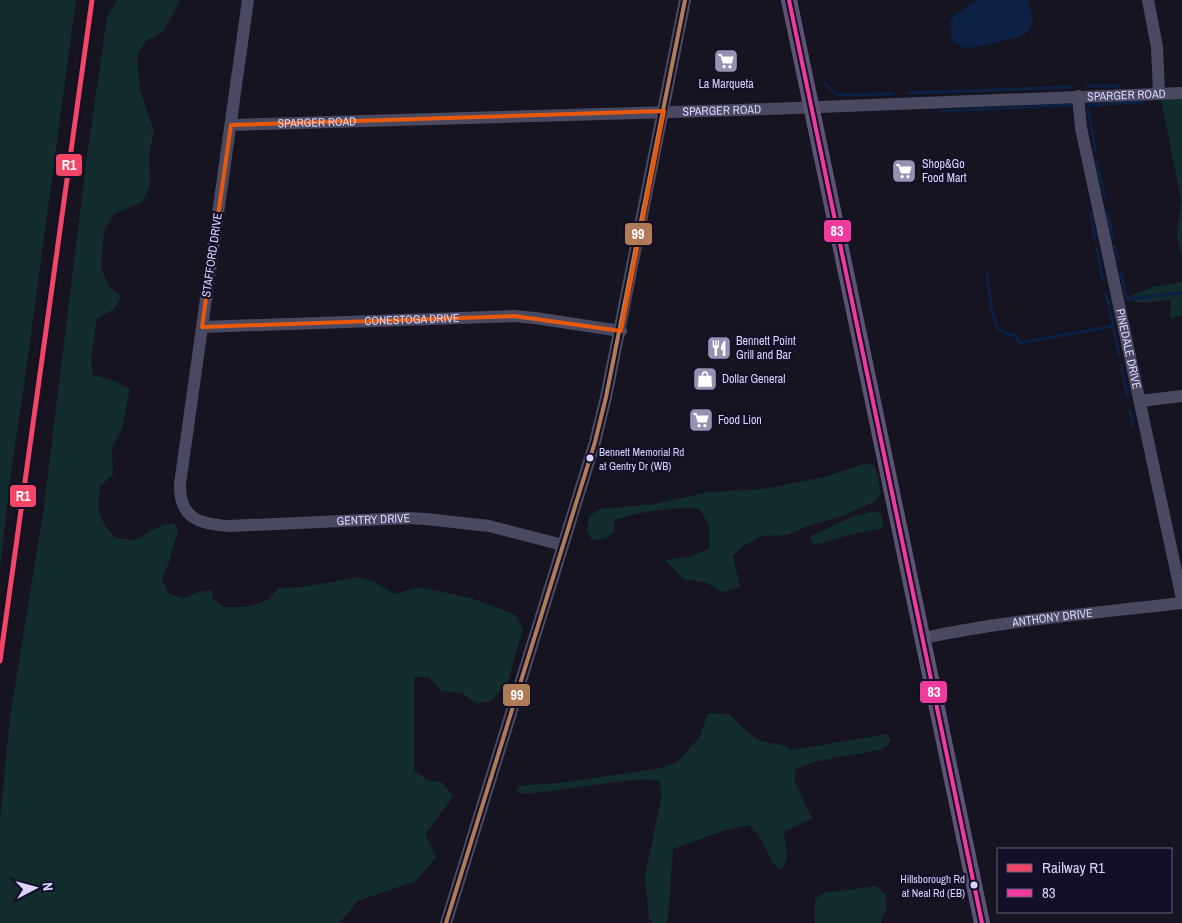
<svg xmlns="http://www.w3.org/2000/svg" width="1182" height="923" viewBox="0 0 1182 923" font-family="'Archivo Narrow',sans-serif">
<style>
.green{fill:#132c2d}
.water{fill:#0d2144}
.lines{fill:none;stroke-linecap:round;stroke-linejoin:round}
.stream{stroke:#0d2144;stroke-width:3}
.minor{stroke:#4a4962;stroke-width:12}
.major{stroke:#5e5373;stroke-width:16}
.bus-1-casing{stroke:#130f26;stroke-width:8}
.bus-2-casing{stroke:#130f26;stroke-width:8}
.bus-1{stroke:#f13a9d;stroke-width:4}
.bus-2{stroke:#b07c57;stroke-width:4}
.rail-1-casing{stroke:#130f26;stroke-width:9}
.rail-1{stroke:#f34667;stroke-width:5}
.marked{fill:none;stroke:#e8590c;stroke-width:4;stroke-linejoin:round}
.bus-dot{fill:#d9d4ff;stroke:#130f26;stroke-width:2}
.labels{text-anchor:middle;stroke-width:4.5;stroke-linejoin:round;paint-order:stroke}
.bus-label{font-size:11px;fill:#d9d4ff;stroke:#130f26;text-anchor:start}
.poi-label{font-size:12px;fill:#d9d4ff;stroke:#130f26;text-anchor:start}
.street-label{font-size:12px;fill:#d9d4ff;stroke:#130f26}
.line-badge{stroke:#130f26;stroke-width:2}
.badge-label{font-size:14px;text-anchor:middle;font-weight:bold;fill:#fff}
</style>
<rect width="100%" height="100%" fill="#161421"/>
<path class="green" d="M 0,0 L 76,0 L 24,386 L 11,472 L 0,568 Z
M 117,0 L 180,0 L 164,31 L 146,41 L 137,54 L 140,90 L 154,131 L 149,156 L 150,187 L 142,202 L 114,214 L 104,232 L 101,268 L 109,286 L 121,297 L 114,309 L 97,319 L 91,359 L 93,375 L 110,379 L 130,389 L 122,428 L 112,448 L 113,475 L 100,486 C 97,512 98,519 116,538 L 135,540 L 162,525 L 174,523 L 178,530 L 169,562 L 162,579 L 168,593 L 183,599 L 198,592 L 212,590 L 213,599 L 224,607 L 247,607 L 268,600 L 279,588 L 303,587 L 359,577 L 375,582 L 394,594 L 419,587 L 471,598 L 514,614 L 523,629 L 507,685 L 491,701 L 477,704 L 462,693 L 441,691 L 429,677 L 414,677 L 414,771 L 428,780 L 443,783 L 453,797 L 425,834 L 436,857 L 416,881 L 358,901 L 341,921 L 338,923 L 0,923 L 0,821 L 10,717 L 43,514 L 87,156 L 107,17 Z
M 1182,97 L 1182,257 L 1177,238 L 1181,200 L 1161,99 Z
M 1182,282 L 1182,316 L 1170,318 L 1171,300 L 1136,303 L 1132,295 L 1153,287 Z
M 866,463 L 875,466 L 881,492 L 876,501 L 843,516 L 811,525 L 787,535 L 761,536 L 742,547 L 733,556 L 740,587 L 722,592 L 707,583 L 684,579 L 665,560 L 688,557 L 709,549 L 709,526 L 700,509 C 676,506 637,512 615,520 L 614,532 L 606,538 L 592,540 L 587,530 L 589,516 L 600,509 L 654,504 L 708,492 L 764,489 L 824,477 Z
M 877,511 L 882,516 L 883,528 L 849,535 L 822,543 L 813,544 L 809,537 L 854,516 Z
M 708,713 L 729,714 C 738,723 749,736 762,741 C 773,745 783,743 792,750 L 887,734 L 891,740 L 888,745 L 879,750 L 814,762 L 795,769 L 795,782 L 812,818 L 784,832 L 787,857 L 782,870 L 773,864 L 759,835 L 749,825 L 723,831 L 673,849 L 668,920 L 666,923 L 653,923 L 649,919 L 645,877 L 662,794 L 659,781 L 641,779 L 526,794 L 516,792 L 519,786 L 567,782 L 661,768 L 676,763 L 699,738 Z
M 876,886 L 885,894 L 887,908 L 881,919 L 881,923 L 815,923 L 815,899 L 823,893 Z"/>
<path class="water" d="M 976,0 L 1028,0 C 1030,8 1035,19 1031,27 C 1030,30 1026,33 1023,35 C 1016,39 974,48 966,48 C 960,47 953,42 951,37 L 950,21 L 957,13 Z"/>
<g class="lines">
<path class="stream" d="M 824,83 L 836,94 L 841,95 L 893,94
M 1087,86 L 1120,86
M 909,93 L 1072,87
M 941,111 L 1071,105
M 1096,153 L 1088,110 L 1089,105 L 1143,102
M 1097,163 L 1105,197
M 1107,211 L 1113,237
M 1091,215 L 1095,240
M 1115,247 L 1118,260
M 1097,249 L 1103,281
M 987,272 L 991,305 L 997,328 L 1007,334 L 1016,336 L 1020,343 L 1113,326
M 1121,273 L 1126,296 L 1130,299
M 1106,294 L 1108,302
M 1127,300 L 1168,294 L 1182,293
M 1109,302 L 1108,302 L 1119,355
M 1121,365 L 1127,395
M 1130,411 L 1133,426"/>
<g class="minor">
<path id="s1" d="M 248,0 L 180,484 C 179,519 200,524 229,526 L 408,518 L 426,519 L 489,526 L 563,545"/>
<path d="M 1148,0 L 1157,47 L 1159,93"/>
<path id="s2" d="M 1078,96 L 1081,128 L 1182,599"/>
<path id="s3" d="M 231,125 L 740,110 L 1182,93"/>
<path id="s4" d="M 202,327 L 514,316 L 535,318 L 621,331"/>
<path d="M 1140,401 L 1182,396"/>
<path id="s5" d="M 924,638 C 1007,620 1097,613 1182,603"/>
<path d="M 446,923 L 595,442 L 606,397 L 685,0"/>
</g>
<path class="major" d="M 789,0 L 982,923"/>
<defs>
<path id="bus-1" d="M 789,0 L 982,923"/>
<path id="bus-2" d="M 446,923 L 595,442 L 606,397 L 685,0"/>
</defs>
<use href="#bus-1" class="bus-1-casing"/>
<use href="#bus-2" class="bus-2-casing"/>
<use href="#bus-1" class="bus-1"/>
<use href="#bus-2" class="bus-2"/>
<defs>
<path id="rail-1" d="M 0,661 L 92,0"/>
</defs>
<use href="#rail-1" class="rail-1-casing"/>
<use href="#rail-1" class="rail-1"/>
</g>
<path class="marked" d="M 664,111 L 621,331 L 514,316 L 202,327 L 231,125 Z"/>
<defs>
<symbol id="supermarket-square" viewBox="-11 -11 22 22"><rect x="-9" y="-9" width="18" height="18" rx="4" fill="#9591b1" stroke="#130f26"/><path d="M-6-5.5h2.5l.6 2H6L4.5 2H-2.5L-4.4-4H-6ZM-1.5 3.2a1.3 1.3 0 1 0 .1 0ZM3 3.2a1.3 1.3 0 1 0 .1 0Z" fill="#fff"/></symbol>
<symbol id="restaurant-square" viewBox="-11 -11 22 22"><rect x="-9" y="-9" width="18" height="18" rx="4" fill="#9591b1" stroke="#130f26"/><path d="M-5-6h1v4h1v-4h1v4h1v-4h1v5L-1.5 .5V6h-2V.5L-5-1ZM5-6V6H3V1.5H1.5Q1.5-4 5-6Z" fill="#fff"/></symbol>
<symbol id="shop-square" viewBox="-11 -11 22 22"><rect x="-9" y="-9" width="18" height="18" rx="4" fill="#9591b1" stroke="#130f26"/><path d="M-5-2.5h2.3a2.7 3.5 0 0 1 5.4 0H5L5.5 6h-11ZM-1.5-2.5h3a1.5 2.3 0 0 0-3 0Z" fill="#fff"/></symbol>
</defs>
<g fill-rule="evenodd">
<use href="#supermarket-square" x="712" y="47" width="28" height="28"/>
<use href="#supermarket-square" x="890" y="157" width="28" height="28"/>
<use href="#restaurant-square" x="705" y="334" width="28" height="28"/>
<use href="#shop-square" x="691" y="365" width="28" height="28"/>
<use href="#supermarket-square" x="687" y="406" width="28" height="28"/>
</g>
<g class="bus-dot">
<circle cx="590" cy="458" r="4.5"/>
<circle cx="974" cy="885" r="4.5"/>
</g>
<g class="labels">
<g class="bus-label">
<text x="599" y="456">Bennett Memorial Rd<tspan x="599" dy="14">at Gentry Dr (WB)</tspan></text>
<text x="965" y="883" text-anchor="end">Hillsborough Rd<tspan x="965" dy="14">at Neal Rd (EB)</tspan></text>
</g>
<g class="poi-label">
<text x="726" y="88" text-anchor="middle">La Marqueta</text>
<text x="922" y="168">Shop&amp;Go<tspan x="922" dy="14">Food Mart</tspan></text>
<text x="736" y="345">Bennett Point<tspan x="736" dy="14">Grill and Bar</tspan></text>
<text x="722" y="383">Dollar General</text>
<text x="718" y="424">Food Lion</text>
</g>
<g class="street-label">
<text dy="4" stroke="none"><textPath href="#s3" startOffset="896">SPARGER ROAD</textPath></text>
<text dy="4" stroke="none"><textPath href="#s3" startOffset="491">SPARGER ROAD</textPath></text>
<text dy="4" stroke="none"><textPath href="#s3" startOffset="86">SPARGER ROAD</textPath></text>
<text transform="translate(212 255) rotate(-82)" y="4">STAFFORD DRIVE</text>
<text dy="4" stroke="none"><textPath href="#s4" startOffset="210">CONESTOGA DRIVE</textPath></text>
<text dy="4" stroke="none"><textPath href="#s2" startOffset="258">PINEDALE DRIVE</textPath></text>
<text dy="4" stroke="none"><textPath href="#s1" startOffset="708">GENTRY DRIVE</textPath></text>
<text dy="4" stroke="none"><textPath href="#s5" startOffset="130">ANTHONY DRIVE</textPath></text>
</g>
</g>
<g class="line-badge">
<rect x="55" y="153" width="28" height="24" rx="5" fill="#f34667"/>
<rect x="823" y="219" width="29" height="24" rx="5" fill="#f13a9d"/>
<rect x="624" y="222" width="29" height="24" rx="5" fill="#b07c57"/>
<rect x="9" y="484" width="28" height="24" rx="5" fill="#f34667"/>
<rect x="919" y="680" width="29" height="24" rx="5" fill="#f13a9d"/>
<rect x="502" y="683" width="29" height="24" rx="5" fill="#b07c57"/>
</g>
<g class="badge-label">
<text x="69" y="170">R1</text>
<text x="837" y="236">83</text>
<text x="638" y="239">99</text>
<text x="23" y="501">R1</text>
<text x="934" y="697">83</text>
<text x="517" y="700">99</text>
</g>
<rect x="997" y="848" width="175" height="65" fill="#130f26" stroke="#625e7d"/>
<rect x="1007" y="864" width="25" height="8" fill="#f34667" stroke="#625e7d"/>
<text x="1042" y="873" font-size="15" fill="#d9d4ff">Railway R1</text>
<rect x="1007" y="889" width="25" height="8" fill="#f13a9d" stroke="#625e7d"/>
<text x="1042" y="898" font-size="15" fill="#d9d4ff">83</text>
<g transform="translate(35 888) rotate(84)" stroke="#130f26" stroke-width="4" paint-order="stroke">
<path d="M0-4L9 19L0 12L-9 19Z" fill="#d9d4ff"/>
<text y="-8" font-size="14" font-weight="bold" text-anchor="middle" fill="#d9d4ff">N</text>
</g>
</svg>
